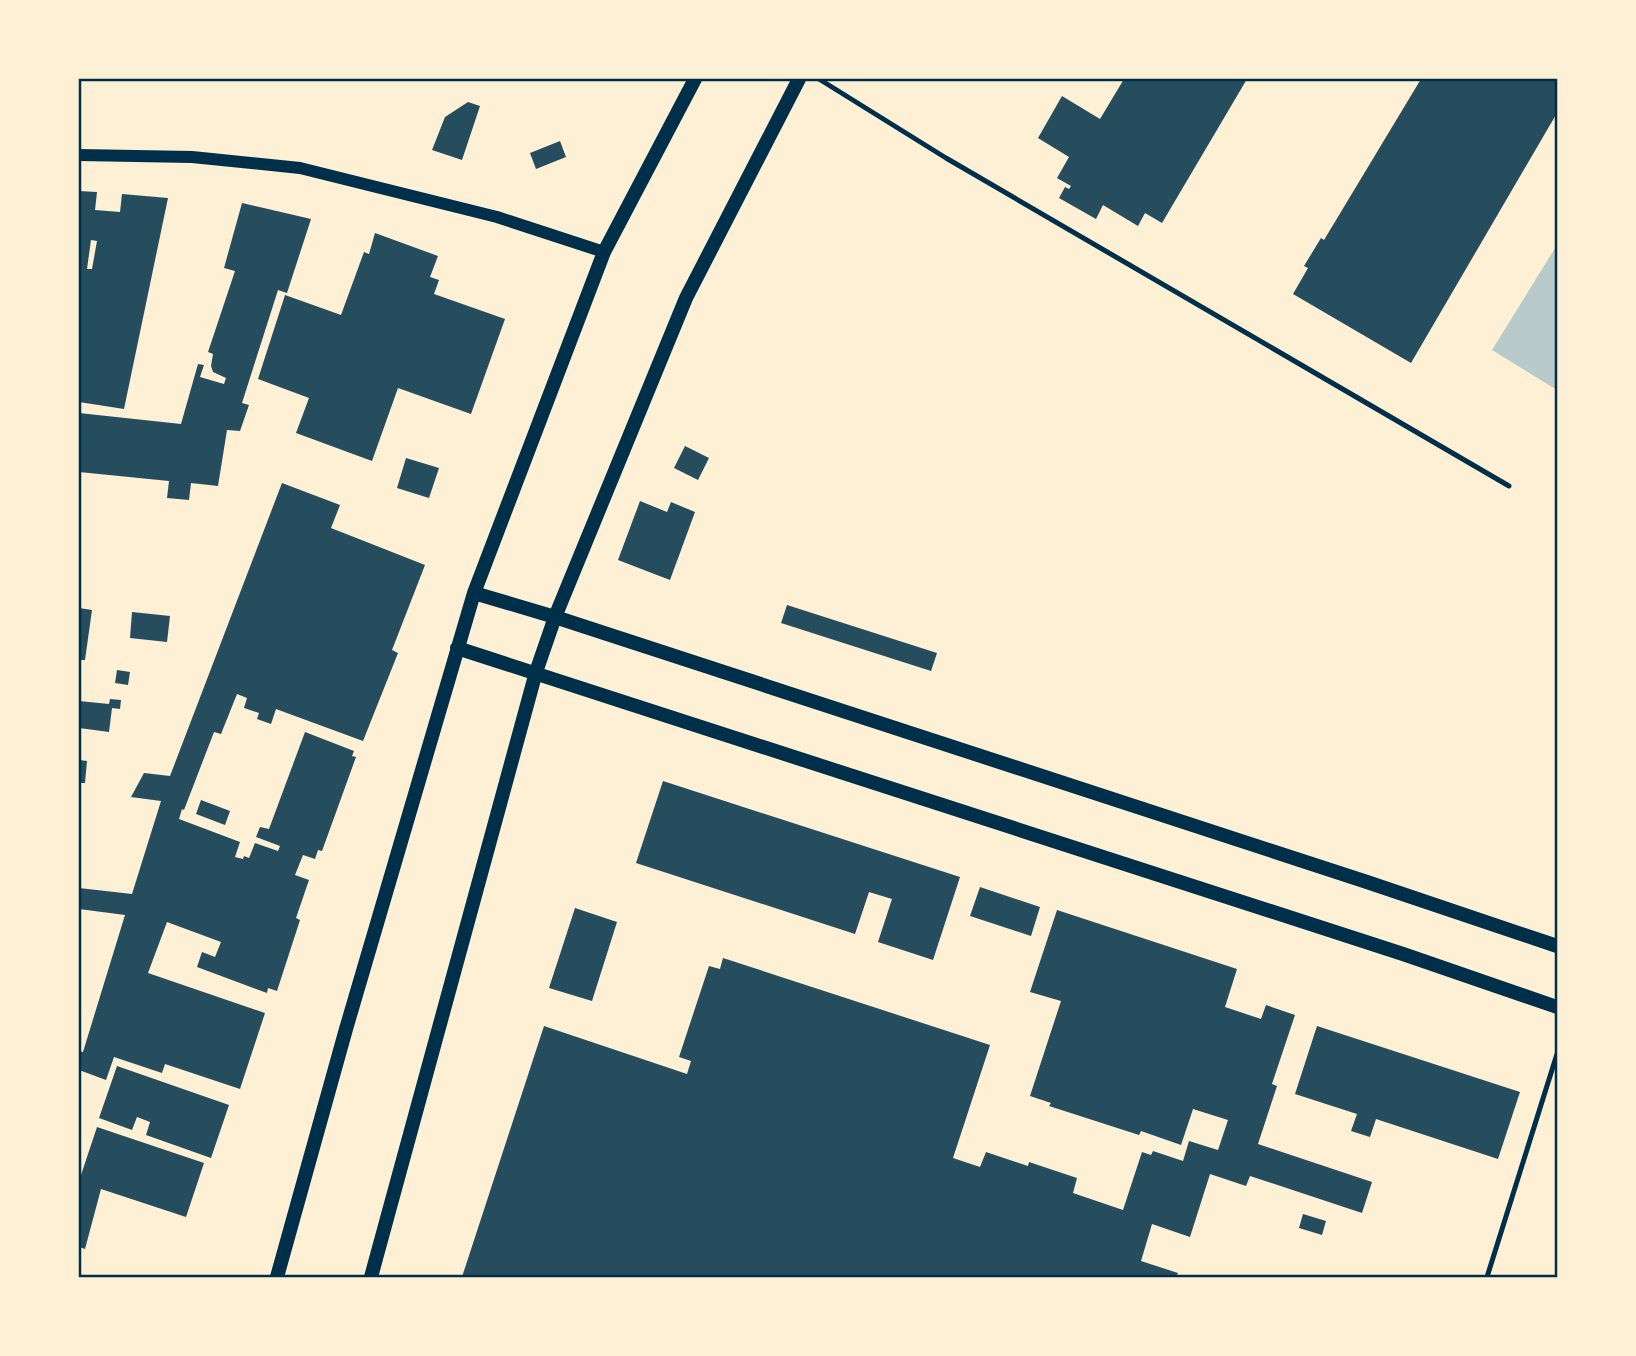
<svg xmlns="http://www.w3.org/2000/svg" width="1636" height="1356" viewBox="0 0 1636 1356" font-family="'PT Sans',sans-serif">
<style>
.green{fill:#b9caca}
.building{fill:#264d5e;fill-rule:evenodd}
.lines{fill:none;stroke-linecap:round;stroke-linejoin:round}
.service{stroke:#003049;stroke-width:5}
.tertiary{stroke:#003049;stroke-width:12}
.secondary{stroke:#003049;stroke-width:14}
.neatline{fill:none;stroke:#003049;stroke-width:2.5}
</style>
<rect width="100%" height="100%" fill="#fdf0d5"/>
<path class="green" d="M 1557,245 L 1557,390 L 1492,350 Z"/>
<path class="building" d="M 1124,79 L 1247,79 L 1162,223 L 1145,213 L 1138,226 L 1103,205 L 1096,219 L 1059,198 L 1065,187 L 1069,189 L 1071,186 L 1057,178 L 1069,157 L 1038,138 L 1062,96 L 1100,119 Z
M 1421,79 L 1458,79 L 1462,81 L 1464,79 L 1557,79 L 1557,113 L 1411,363 L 1293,294 L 1308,268 L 1304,266 L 1321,238 L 1324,240 Z
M 468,102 L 480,106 L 462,160 L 432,150 L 445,117 Z
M 560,141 L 566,157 L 536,169 L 530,153 Z
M 79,191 L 97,192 L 95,210 L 120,212 L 122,194 L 168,198 L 124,409 L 79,402 ZM 91,240 L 97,241 L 92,269 L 87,269 Z
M 242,203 L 311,219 L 287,293 L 278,290 L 242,403 L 249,405 L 240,431 L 227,430 L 218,486 L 191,483 L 189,500 L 167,498 L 169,481 L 79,472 L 79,413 L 181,424 L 198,364 L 204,365 L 200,377 L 224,384 L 226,378 L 213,372 L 211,366 L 213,354 L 208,352 L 235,271 L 224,268 Z
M 375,233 L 438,256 L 430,277 L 439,280 L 434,294 L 505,319 L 471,414 L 398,388 L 372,461 L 296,433 L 309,398 L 258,379 L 285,295 L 341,315 L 364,252 L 369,254 Z
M 685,446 L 709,458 L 698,480 L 674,468 Z
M 406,458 L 439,468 L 429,498 L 397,488 Z
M 282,483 L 340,505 L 331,528 L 425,565 L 392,650 L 398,653 L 363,741 L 276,709 L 271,724 L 257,719 L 259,713 L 244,708 L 247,698 L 237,694 L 221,734 L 214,732 L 184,810 L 182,809 L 179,819 L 240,842 L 235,857 L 243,859 L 244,856 L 249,858 L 255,843 L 278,851 L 280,846 L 256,837 L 260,827 L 269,829 L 305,732 L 354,751 L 352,756 L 356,757 L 322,851 L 318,850 L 315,859 L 303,855 L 295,875 L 309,880 L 296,918 L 300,920 L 277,991 L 268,988 L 267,993 L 197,967 L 202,952 L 215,957 L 221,942 L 167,922 L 148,973 L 265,1013 L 240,1089 L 165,1064 L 162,1073 L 114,1057 L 106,1080 L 79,1070 L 79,1051 L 83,1052 L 125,915 L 79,909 L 79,888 L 132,894 L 161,801 L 131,797 L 144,773 L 170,776 Z
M 640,501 L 667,512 L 671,502 L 695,512 L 670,580 L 618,560 Z
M 787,605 L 937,653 L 931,671 L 781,623 Z
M 79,608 L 92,610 L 85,660 L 79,660 Z
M 132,612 L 170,616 L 167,642 L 130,638 Z
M 117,670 L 130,672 L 128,685 L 115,683 Z
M 110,699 L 121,700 L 120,709 L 112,708 L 109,732 L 79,728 L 79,701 L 109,704 Z
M 79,760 L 87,761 L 85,783 L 79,783 Z
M 663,781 L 960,877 L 933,960 L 878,942 L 892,899 L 869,892 L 855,934 L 636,863 Z
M 201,800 L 230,811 L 225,825 L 196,814 Z
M 980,887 L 1040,907 L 1031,936 L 970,916 Z
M 575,908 L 617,922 L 592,1001 L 549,988 Z
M 1057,910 L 1237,969 L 1225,1007 L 1261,1019 L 1266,1005 L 1295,1015 L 1272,1084 L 1277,1086 L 1258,1144 L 1372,1182 L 1362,1213 L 1250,1176 L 1246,1186 L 1210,1174 L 1190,1237 L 1152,1224 L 1141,1261 L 1178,1273 L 1176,1277 L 462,1277 L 544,1026 L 687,1074 L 691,1061 L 679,1057 L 709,966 L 720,969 L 723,958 L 990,1045 L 953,1158 L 980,1167 L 986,1152 L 1028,1166 L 1029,1162 L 1077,1178 L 1073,1193 L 1123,1210 L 1142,1152 L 1151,1155 L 1153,1151 L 1183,1161 L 1189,1141 L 1218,1150 L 1228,1120 L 1193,1109 L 1181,1145 L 1141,1131 L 1139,1135 L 1049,1106 L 1051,1103 L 1030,1096 L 1061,1001 L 1030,992 Z
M 1317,1026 L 1520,1092 L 1498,1159 L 1376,1119 L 1370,1137 L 1351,1131 L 1357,1114 L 1295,1094 Z
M 117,1066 L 229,1105 L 211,1158 L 146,1135 L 150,1122 L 137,1117 L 132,1130 L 99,1118 Z
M 97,1127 L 204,1163 L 186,1217 L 101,1189 L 85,1249 L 79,1247 L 79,1181 Z
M 1303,1214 L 1326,1221 L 1322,1235 L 1299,1228 Z"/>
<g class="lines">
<path class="service" d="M 819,79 L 946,158 L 1509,486
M 1487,1277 L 1557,1054"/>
<path class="tertiary" d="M 79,155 L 192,157 L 300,168 L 497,217 L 604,252"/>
<path class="secondary" d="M 474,593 L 555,617 L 1367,882 L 1557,946
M 457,648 L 1403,954 L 1557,1007
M 277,1277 L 346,1029 L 474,593 L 604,252 L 695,79
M 371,1277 L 536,672 L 555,617 L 686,298 L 799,79"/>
</g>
<rect width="1636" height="1356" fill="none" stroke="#fdf0d5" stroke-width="161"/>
<rect x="80" y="80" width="1476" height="1196" class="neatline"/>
</svg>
